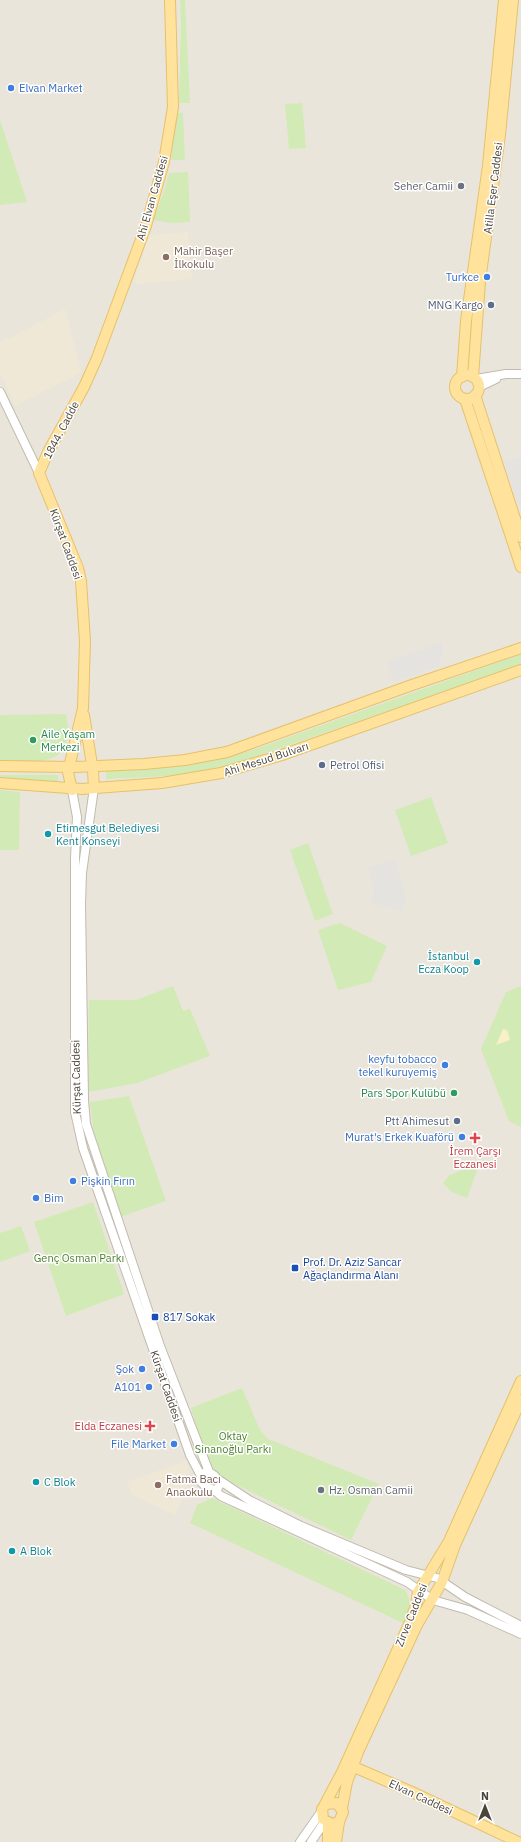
<svg xmlns="http://www.w3.org/2000/svg" width="521" height="1842" viewBox="0 0 521 1842" font-family="'IBM Plex Sans',sans-serif">
<style>
.residential{fill:#eae5da}
.education{fill:#efe8d6}
.green{fill:#d2eab5}
.sand{fill:#f9efc9}
.parking{fill:#e5e3e0}
.lines{fill:none;stroke-linecap:round;stroke-linejoin:round}
.minor-casing{stroke:#c2bbae;stroke-width:10}
.major-casing{stroke:#e6c16a;stroke-width:12}
.minor{stroke:#fff;stroke-width:8}
.major{stroke:#ffe39c;stroke-width:10}
.shop-dot{fill:#3f7fe0;stroke:#fff;stroke-width:1.5}
.worship-dot{fill:#6b7280;stroke:#fff;stroke-width:1.5}
.education-dot{fill:#8d6e63;stroke:#fff;stroke-width:1.5}
.service-dot{fill:#5c6f8a;stroke:#fff;stroke-width:1.5}
.leisure-dot{fill:#2e9e5b;stroke:#fff;stroke-width:1.5}
.culture-dot{fill:#0f9aa8;stroke:#fff;stroke-width:1.5}
.health-dot{fill:#e0444e;stroke:#fff;stroke-width:1.5}
.transit-dot{fill:#1a4fb4;stroke:#fff;stroke-width:1.5}
.labels{text-anchor:middle;stroke-width:3;stroke-linejoin:round;paint-order:stroke}
.shop-label{font-size:11px;fill:#366cbe;stroke:#fff;text-anchor:end}
.worship-label{font-size:11px;fill:#5b616d;stroke:#fff;text-anchor:end}
.street-label{font-size:11px;fill:#4b4439;stroke:#fff}
.education-label{font-size:11px;fill:#785e54;stroke:#fff;text-anchor:start}
.service-label{font-size:11px;fill:#4e5e75;stroke:#fff;text-anchor:end}
.leisure-label{font-size:11px;fill:#27864d;stroke:#fff;text-anchor:start}
.culture-label{font-size:11px;fill:#0d838f;stroke:#fff;text-anchor:start}
.health-label{font-size:11px;fill:#be3a42;stroke:#fff}
.park-label{font-size:11px;fill:#4a7f2a;stroke:#fff}
.transit-label{font-size:11px;fill:#164399;stroke:#fff;text-anchor:start}
</style>
<rect width="100%" height="100%" fill="#f6f3ec"/>
<path class="residential" d="M 0,0 L 521,0 L 521,1842 L 0,1842 Z"/>
<path class="education" d="M 188,232 L 192,279 L 136,284 L 133,282 L 150,235 Z
M 65,309 L 81,373 L 15,406 L 0,373 L 0,342 L 16,335 Z
M 187,1461 L 189,1470 L 186,1489 L 175,1515 L 132,1495 L 127,1482 Z"/>
<path class="green" d="M 180,0 L 185,0 L 190,103 L 179,103 L 181,23 Z
M 302,103 L 306,148 L 289,149 L 285,104 Z
M 176,113 L 183,113 L 185,160 L 171,160 Z
M 0,120 L 27,202 L 0,205 Z
M 188,172 L 190,222 L 172,223 L 153,220 L 163,194 L 169,173 Z
M 521,654 L 521,665 L 240,762 L 185,775 L 106,779 L 106,771 C 156,770 202,765 250,751 Z
M 66,714 C 67,721 69,729 68,736 C 63,770 25,760 0,760 L 0,715 Z
M 0,775 L 58,775 L 58,782 L 0,778 Z
M 0,790 L 20,792 L 19,850 L 0,850 Z
M 431,797 L 448,843 L 411,856 L 395,810 Z
M 308,843 L 333,914 L 315,921 L 290,850 Z
M 340,923 L 387,946 L 371,982 L 338,990 L 318,930 Z
M 173,986 L 183,1011 L 190,1009 L 210,1056 L 137,1083 L 88,1092 L 89,1000 L 136,1000 Z
M 521,986 L 521,1127 L 509,1121 L 481,1049 L 506,992 Z
M 129,1096 L 166,1201 L 120,1217 L 94,1135 L 90,1102 Z
M 477,1164 L 479,1165 L 467,1198 L 452,1192 L 443,1183 L 450,1175 Z
M 93,1202 L 124,1294 L 66,1316 L 34,1222 Z
M 21,1226 L 30,1251 L 0,1262 L 0,1233 Z
M 242,1388 L 260,1430 L 268,1439 L 379,1484 L 351,1540 L 222,1478 L 205,1458 L 191,1408 Z
M 212,1498 L 405,1590 C 413,1602 408,1611 403,1623 L 190,1523 L 197,1505 Z"/>
<path class="sand" d="M 503,1029 L 507,1030 L 510,1040 L 496,1045 Z"/>
<path class="parking" d="M 521,457 L 521,512 L 504,462 Z
M 442,642 L 443,651 L 439,666 L 393,682 L 387,662 Z
M 395,859 L 406,898 L 401,912 L 370,902 L 374,888 L 368,868 Z"/>
<g class="lines">
<defs>
<path id="minor" d="M 476,379 L 506,374 L 521,374
M 479,387 L 496,379
M 0,392 L 39,473
M 94,788 L 82,873 L 81,904 L 84,1100 L 86,1124 L 160,1346 L 209,1472
M 72,790 L 77,817 L 75,858 L 75,1112 L 83,1148 L 190,1455 L 201,1476
M 209,1472 L 215,1476 L 220,1484 L 218,1488 L 214,1490 L 206,1487 L 200,1481 L 201,1476 L 204,1473 Z
M 219,1480 L 249,1500 L 301,1526 L 406,1570 L 437,1578 L 465,1597 L 521,1626
M 214,1490 L 221,1496 L 407,1582 L 433,1600 L 468,1610 L 521,1634
M 300,1842 L 321,1812
M 311,1842 L 325,1821"/>
<path id="major" d="M455 387a12 12 0 1 1 24 0a12 12 0 1 1-24 0Z
M 462,377 L 466,321 L 488,166 L 504,0
M 473,377 L 480,281 L 500,135 L 513,0
M 475,395 L 521,537
M 465,399 L 521,567
M 84,715 L 93,771 L 94,788
M 0,766 L 74,767 L 144,764 L 185,760 L 227,752 L 412,685 L 521,648
M 0,783 L 82,789 L 162,783 L 221,773 L 282,755 L 521,670
M 72,790 L 68,772 L 83,708 L 85,641 L 81,581 L 78,568 L 39,473 L 48,452 L 84,387 L 97,358 L 146,226 L 164,162 L 173,107 L 170,0
M 347,1764 L 412,1792 L 518,1842
M 324,1806 L 342,1772 L 410,1622 L 416,1605 L 418,1592 L 449,1541 L 521,1381
M 342,1808 L 347,1782 L 358,1752 L 417,1625 L 442,1582 L 455,1545 L 521,1400
M 328,1842 L 328,1823
M 336,1842 L 339,1822 L 343,1812 L 337,1803 L 326,1804 L 322,1809 L 323,1819 L 332,1824 L 339,1822"/>
</defs>
<use href="#minor" class="minor-casing"/>
<use href="#major" class="major-casing"/>
<use href="#minor" class="minor"/>
<use href="#major" class="major"/>
</g>
<g class="shop-dot">
<circle cx="11" cy="88" r="4"/>
<circle cx="487" cy="277" r="4"/>
<circle cx="445" cy="1065" r="4"/>
<circle cx="462" cy="1137" r="4"/>
<circle cx="73" cy="1181" r="4"/>
<circle cx="36" cy="1198" r="4"/>
<circle cx="142" cy="1369" r="4"/>
<circle cx="149" cy="1387" r="4"/>
<circle cx="174" cy="1444" r="4"/>
</g>
<g class="worship-dot">
<circle cx="461" cy="186" r="4"/>
<circle cx="321" cy="1490" r="4"/>
</g>
<g class="education-dot">
<circle cx="166" cy="257" r="4"/>
<circle cx="158" cy="1485" r="4"/>
</g>
<g class="service-dot">
<circle cx="491" cy="305" r="4"/>
<circle cx="322" cy="765" r="4"/>
<circle cx="457" cy="1121" r="4"/>
</g>
<g class="leisure-dot">
<circle cx="33" cy="740" r="4"/>
<circle cx="454" cy="1093" r="4"/>
</g>
<g class="culture-dot">
<circle cx="48" cy="834" r="4"/>
<circle cx="477" cy="962" r="4"/>
<circle cx="36" cy="1482" r="4"/>
<circle cx="12" cy="1551" r="4"/>
</g>
<g class="health-dot">
<path d="M473 1132h4v4h4v4h-4v4h-4v-4h-4v-4h4z"/>
<path d="M148 1420h4v4h4v4h-4v4h-4v-4h-4v-4h4z"/>
</g>
<g class="transit-dot">
<rect x="291" y="1264" width="8" height="8" rx="2"/>
<rect x="151" y="1313" width="8" height="8" rx="2"/>
</g>
<g class="labels">
<g class="shop-label">
<text x="19" y="92" text-anchor="start">Elvan Market</text>
<text x="479" y="281">Turkce</text>
<text x="437" y="1063">keyfu tobacco<tspan x="437" dy="13">tekel kuruyemiş</tspan></text>
<text x="454" y="1141">Murat's Erkek Kuaförü</text>
<text x="81" y="1185" text-anchor="start">Pişkin Fırın</text>
<text x="44" y="1202" text-anchor="start">Bim</text>
<text x="134" y="1373">Şok</text>
<text x="141" y="1391">A101</text>
<text x="166" y="1448">File Market</text>
</g>
<g class="worship-label">
<text x="453" y="190">Seher Camii</text>
<text x="329" y="1494" text-anchor="start">Hz. Osman Camii</text>
</g>
<g class="street-label">
<text transform="translate(493 188) rotate(-83)" y="4">Atilla Eşer Caddesi</text>
<text transform="translate(152 198) rotate(-74)" y="4">Ahi Elvan Caddesi</text>
<text transform="translate(61 430) rotate(-62)" y="4">1844. Cadde</text>
<text transform="translate(66 544) rotate(70)" y="4">Kürşat Caddesi</text>
<text transform="translate(266 759) rotate(-18)" y="4">Ahi Mesud Bulvarı</text>
<text transform="translate(76 1077) rotate(-91)" y="4">Kürşat Caddesi</text>
<text transform="translate(166 1386) rotate(71)" y="4">Kürşat Caddesi</text>
<text transform="translate(411 1615) rotate(-68)" y="4">Zirve Caddesi</text>
<text transform="translate(421 1797) rotate(25)" y="4">Elvan Caddesi</text>
</g>
<g class="education-label">
<text x="174" y="255">Mahir Başer<tspan x="174" dy="13">İlkokulu</tspan></text>
<text x="166" y="1483">Fatma Bacı<tspan x="166" dy="13">Anaokulu</tspan></text>
</g>
<g class="service-label">
<text x="483" y="309">MNG Kargo</text>
<text x="330" y="769" text-anchor="start">Petrol Ofisi</text>
<text x="449" y="1125">Ptt Ahimesut</text>
</g>
<g class="leisure-label">
<text x="41" y="738">Aile Yaşam<tspan x="41" dy="13">Merkezi</tspan></text>
<text x="446" y="1097" text-anchor="end">Pars Spor Kulübü</text>
</g>
<g class="culture-label">
<text x="56" y="832">Etimesgut Belediyesi<tspan x="56" dy="13">Kent Konseyi</tspan></text>
<text x="469" y="960" text-anchor="end">İstanbul<tspan x="469" dy="13">Ecza Koop</tspan></text>
<text x="44" y="1486">C Blok</text>
<text x="20" y="1555">A Blok</text>
</g>
<g class="health-label">
<text x="475" y="1155">İrem Çarşı<tspan x="475" dy="13">Eczanesi</tspan></text>
<text x="142" y="1430" text-anchor="end">Elda Eczanesi</text>
</g>
<g class="park-label">
<text x="79" y="1262">Genç Osman Parkı</text>
<text x="233" y="1440">Oktay<tspan x="233" dy="13">Sinanoğlu Parkı</tspan></text>
</g>
<g class="transit-label">
<text x="303" y="1266">Prof. Dr. Aziz Sancar<tspan x="303" dy="13">Ağaçlandırma Alanı</tspan></text>
<text x="163" y="1321">817 Sokak</text>
</g>
</g>
<g transform="translate(485 1806)" stroke="#ffffff" stroke-width="3" paint-order="stroke">
<path d="M0-3L7 15L0 10L-7 15Z" fill="#4b4439"/>
<text y="-6" font-size="11" font-weight="bold" text-anchor="middle" fill="#4b4439">N</text>
</g>
</svg>
